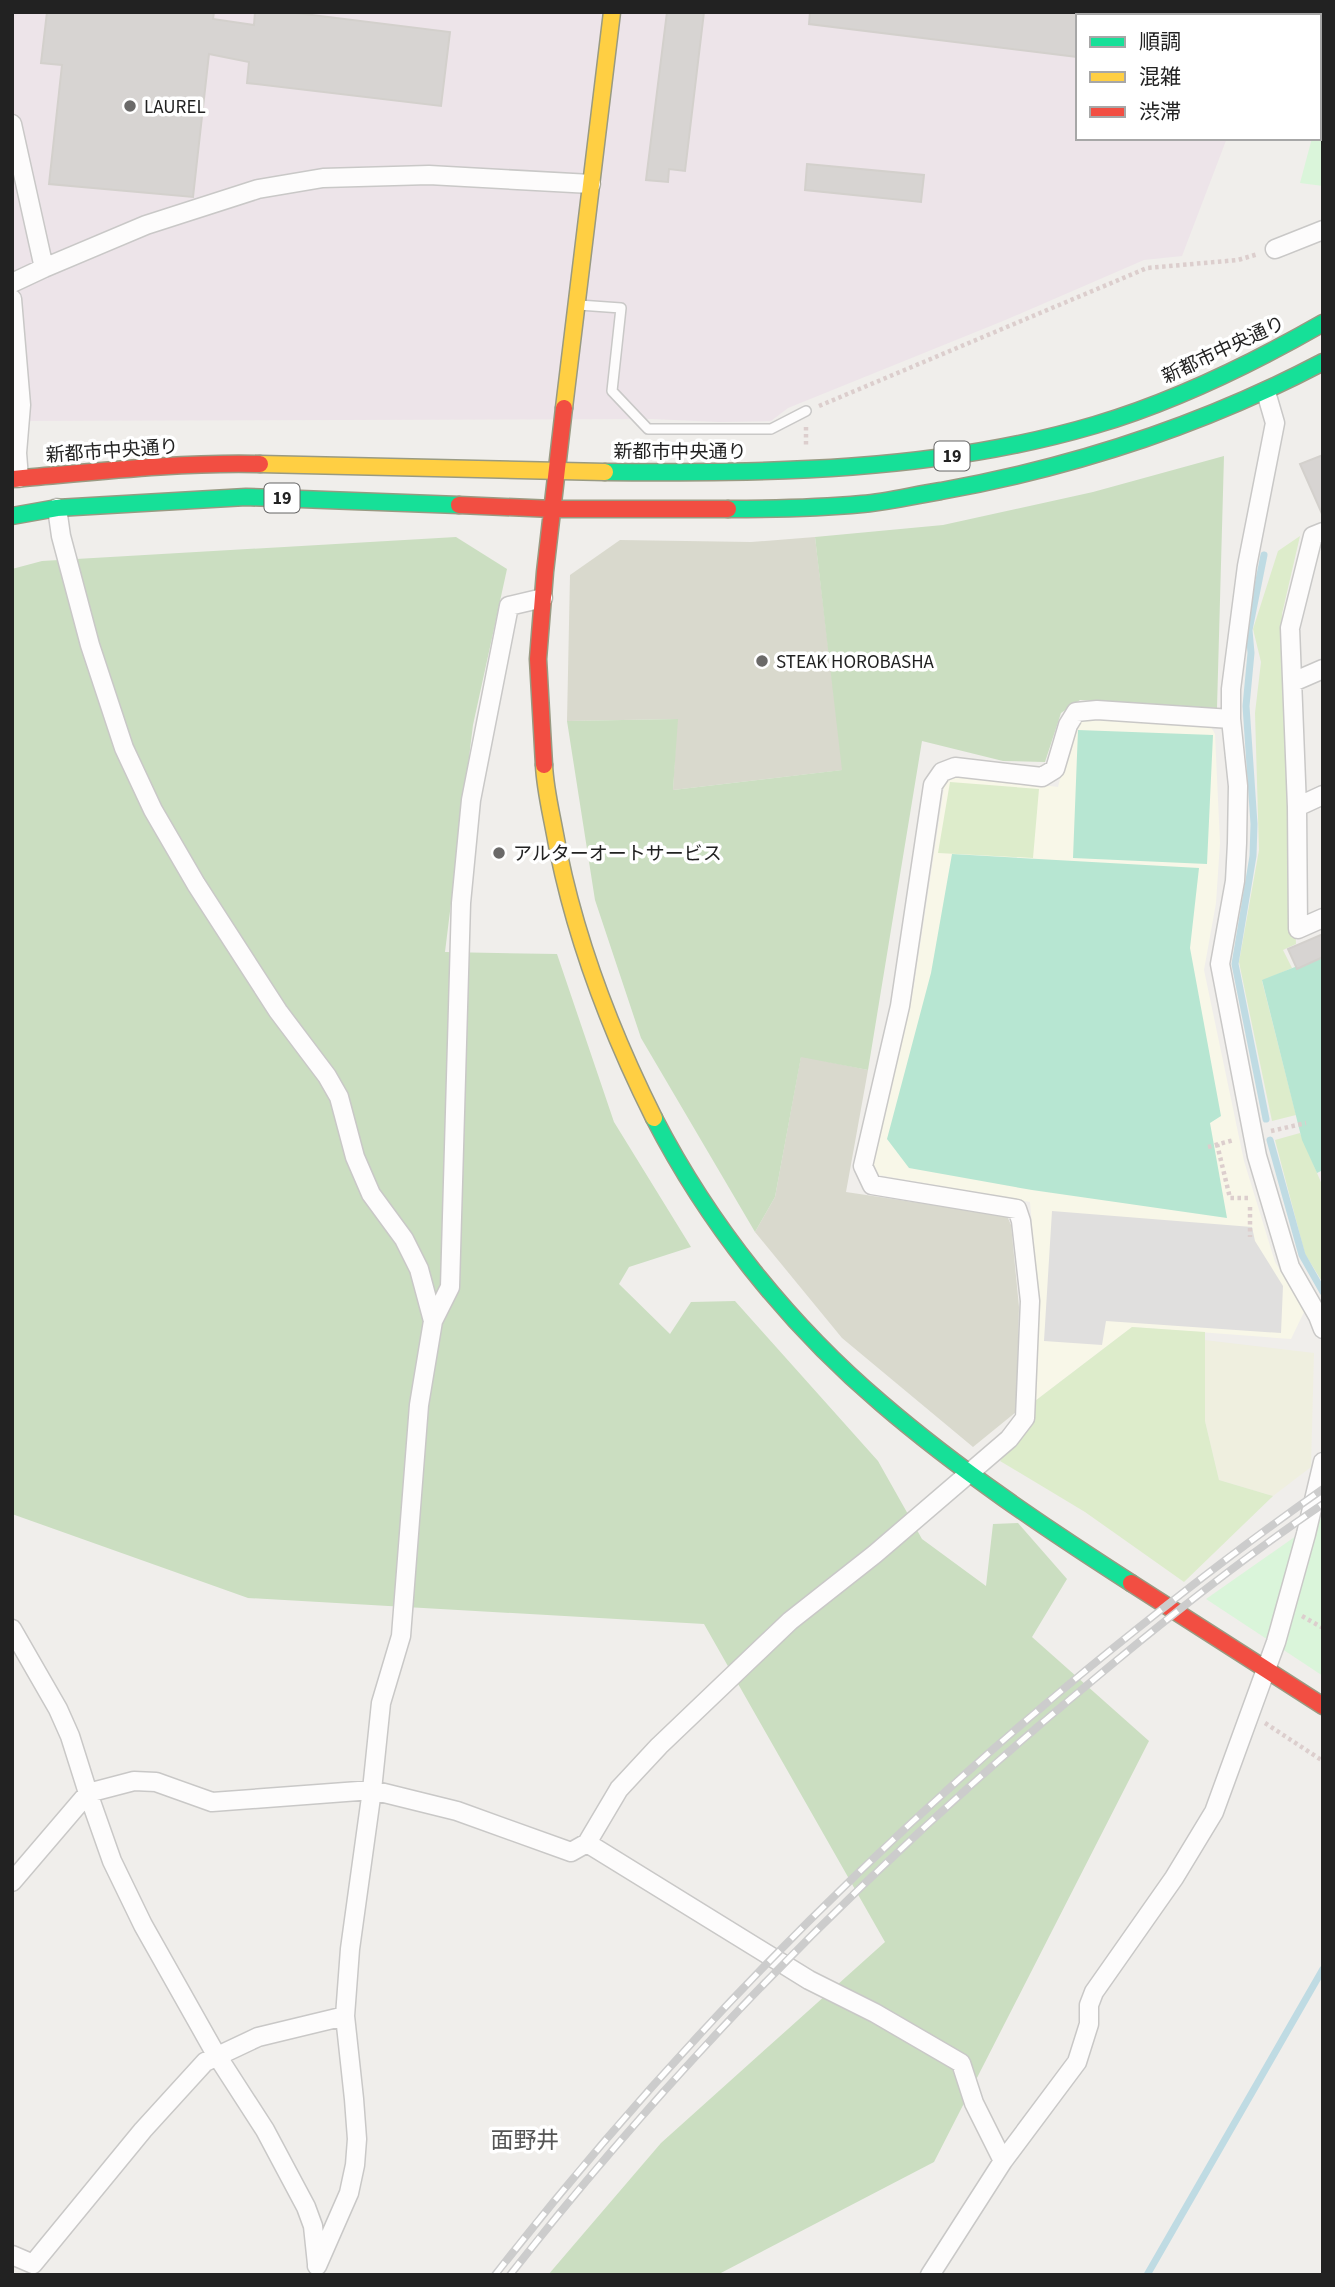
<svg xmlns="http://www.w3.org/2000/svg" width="1335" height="2287" viewBox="0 0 1335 2287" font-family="'Source Sans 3','Noto Sans JP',sans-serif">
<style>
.industrial{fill:#ede4e9}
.education{fill:#f8f7e8}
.construction{fill:#d9d9cd}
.farmland{fill:#efefdf}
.grass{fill:#ddeccb}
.forest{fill:#cbdec1}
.park{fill:#daf5da}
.pitch{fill:#b7e6d2}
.parking{fill:#e0dfde}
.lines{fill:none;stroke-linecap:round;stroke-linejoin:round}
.stream{stroke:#bfdbe3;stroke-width:7}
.building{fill:#d7d4d2;stroke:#d3d0cc;stroke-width:2}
.lane-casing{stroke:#c9c8c7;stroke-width:12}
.street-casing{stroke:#c9c8c7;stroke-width:21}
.fast-casing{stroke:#999a82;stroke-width:19}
.slow-casing{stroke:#999a82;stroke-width:19}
.jam-casing{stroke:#999a82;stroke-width:19}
.path{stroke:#dccecd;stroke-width:4.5;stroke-dasharray:3.5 3.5;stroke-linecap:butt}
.lane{stroke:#fdfcfc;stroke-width:9}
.street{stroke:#fdfcfc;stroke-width:18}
.fast{stroke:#16e098;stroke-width:16}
.slow{stroke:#ffcf43;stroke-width:16}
.jam{stroke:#f24e42;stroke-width:16}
.rail-casing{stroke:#ccc;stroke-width:8}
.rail{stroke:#fff;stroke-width:5;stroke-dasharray:16;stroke-linecap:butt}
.poi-dot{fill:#6a6968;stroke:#fff;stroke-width:2.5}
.labels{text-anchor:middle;stroke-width:7;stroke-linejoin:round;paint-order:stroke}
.shield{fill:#fff;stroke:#646464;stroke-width:2}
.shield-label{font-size:18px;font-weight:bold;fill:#222}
.poi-label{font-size:19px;fill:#222;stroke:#fff;text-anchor:start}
.street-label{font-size:19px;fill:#222;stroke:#fff}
.quarter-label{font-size:23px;fill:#555;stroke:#fff}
</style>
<rect width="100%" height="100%" fill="#f0eeeb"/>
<path class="industrial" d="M 12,12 L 1276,12 L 1275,16 L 1078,16 L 1078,138 L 1227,138 L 1182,256 L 1144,260 L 1003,321 L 788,408 L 771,421 L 719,422 L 652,419 L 13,421 Z"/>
<path class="education" d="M 1081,718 L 1211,727 L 1215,734 L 1220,843 L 1216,903 L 1204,970 L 1244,1161 L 1275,1262 L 1305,1310 L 1291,1339 L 1132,1327 L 1035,1401 L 1039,1306 L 1030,1202 L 873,1174 L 873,1164 L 914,985 L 945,781 L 953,774 L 1058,787 L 1074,725 Z"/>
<path class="construction" d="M 815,537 L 843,770 L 673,790 L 677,719 L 567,721 L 570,575 L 620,540 L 751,542 Z
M 801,1056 L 868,1070 L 846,1192 L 1007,1216 L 1011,1225 L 1019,1307 L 1016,1412 L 973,1447 L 842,1338 L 755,1232 L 775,1197 Z"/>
<path class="farmland" d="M 1204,1340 L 1314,1353 L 1311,1467 L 1273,1496 L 1219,1480 L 1205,1421 Z"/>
<path class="grass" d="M 1300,536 L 1282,614 L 1296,944 L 1283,950 L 1292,968 L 1262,981 L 1296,1115 L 1272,1121 L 1239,962 L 1259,850 L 1255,713 L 1261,662 L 1253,629 L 1278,551 Z
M 950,782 L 1039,789 L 1033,858 L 938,853 Z
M 1300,1133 L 1323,1187 L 1323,1283 L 1305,1254 L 1275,1140 Z
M 1132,1327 L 1205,1332 L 1205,1421 L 1219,1480 L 1273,1496 L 1184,1582 L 1085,1512 L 1000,1461 L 1035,1417 L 1035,1401 Z"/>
<path class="forest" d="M 1224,456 L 1217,708 L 1080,700 L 1061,713 L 1045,762 L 1003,761 L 922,741 L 868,1070 L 801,1057 L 775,1197 L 755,1232 L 641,1038 L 595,900 L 567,721 L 678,719 L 673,790 L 842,770 L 815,537 L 943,525 L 1093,492 Z
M 456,537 L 507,569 L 473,725 L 445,952 L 557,954 L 614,1122 L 691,1247 L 629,1267 L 619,1284 L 670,1334 L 691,1302 L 735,1301 L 878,1461 L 922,1539 L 986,1586 L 993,1524 L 1018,1523 L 1067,1579 L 1032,1637 L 1149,1741 L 934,2162 L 717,2275 L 548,2275 L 661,2143 L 885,1942 L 704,1624 L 248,1598 L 12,1514 L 12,569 L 42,561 Z"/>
<path class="park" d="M 1323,98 L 1323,186 L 1300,183 L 1312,138 L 1319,138 L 1319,111 Z
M 1323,1517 L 1323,1676 L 1206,1599 Z"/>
<path class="pitch" d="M 1078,730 L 1213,735 L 1207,864 L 1073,858 Z
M 952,854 L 1199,868 L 1190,948 L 1221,1116 L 1210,1123 L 1227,1218 L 1032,1190 L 909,1168 L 887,1139 L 931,973 Z
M 1323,956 L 1323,1170 L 1317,1173 L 1302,1140 L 1262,980 Z"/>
<path class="parking" d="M 1052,1211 L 1252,1227 L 1255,1241 L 1283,1286 L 1281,1333 L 1106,1321 L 1102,1345 L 1044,1341 Z"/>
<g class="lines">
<path class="stream" d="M 1264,555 L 1249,630 L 1251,653 L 1246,706 L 1254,824 L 1253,856 L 1235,964 L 1266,1119
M 1270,1140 L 1302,1255 L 1323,1292
M 1147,2275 L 1323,1969"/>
</g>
<path class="building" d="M 47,12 L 214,12 L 213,19 L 254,25 L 255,12 L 288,12 L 450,32 L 441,106 L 247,83 L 249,62 L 209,54 L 193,197 L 49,184 L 62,65 L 41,63 Z
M 667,12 L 704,12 L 685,171 L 669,169 L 668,182 L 646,180 Z
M 810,12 L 1078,12 L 1078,57 L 809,24 Z
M 807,164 L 924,175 L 921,202 L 805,190 Z
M 1323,455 L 1323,516 L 1300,464 Z
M 1323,934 L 1323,957 L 1297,969 L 1288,949 Z"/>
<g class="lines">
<defs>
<path id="lane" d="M 579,305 L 621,308 L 612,391 L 648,429 L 771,429 L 806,411"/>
<path id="street" d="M 12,124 L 44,268 L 12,283
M 1275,249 L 1323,230
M 44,268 L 146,225 L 258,189 L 323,178 L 429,175 L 591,184
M 12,299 L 21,405 L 17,453 L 19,478
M 1266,392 L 1275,423 L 1247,566 L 1231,689 L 1231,719 L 1238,786 L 1237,843 L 1235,881 L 1220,964 L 1257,1156 L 1290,1267 L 1318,1316 L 1323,1329
M 57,508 L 61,536 L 90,645 L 124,748 L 153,810 L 196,884 L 278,1011 L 327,1076 L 339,1097 L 355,1157 L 371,1194 L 404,1239 L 419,1269 L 433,1321
M 1323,532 L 1313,536 L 1290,628 L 1297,807 L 1298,929 L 1323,918
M 1293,682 L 1323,669
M 1297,807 L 1323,795
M 12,1629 L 58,1709 L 70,1736 L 88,1793 L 112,1861 L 143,1925 L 214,2051 L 265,2130 L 306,2207 L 313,2226 L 317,2264
M 587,1843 L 619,1789 L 659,1746 L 790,1621 L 875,1554 L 1009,1439 L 1025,1418 L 1030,1301 L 1021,1221 L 1017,1209 L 872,1185 L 863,1166 L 900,1006 L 933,785 L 942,772 L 955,767 L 1042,777 L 1055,769 L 1068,725 L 1076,712 L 1097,710 L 1231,719
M 12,1882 L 88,1793 L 134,1781 L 156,1782 L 212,1802 L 372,1790 L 457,1811 L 571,1852 L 587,1843 L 809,1980 L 875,2013 L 961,2063 L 974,2103 L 1003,2161
M 12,2255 L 33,2264 L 143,2130 L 205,2062 L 258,2037 L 345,2016
M 317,2266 L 349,2193 L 355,2165 L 357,2139 L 354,2099 L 345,2016 L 350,1949 L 372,1790 L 381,1703 L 401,1636 L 419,1405 L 433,1321 L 450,1287 L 461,903 L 471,800 L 509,606 L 543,598
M 930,2275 L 1003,2161 L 1077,2062 L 1089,2024 L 1089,2005 L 1094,1992 L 1174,1878 L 1214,1812 L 1276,1642 L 1306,1534 L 1323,1462"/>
<path id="fast" d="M 605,472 C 770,473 936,472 1095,425 C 1173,402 1253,363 1323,323
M 728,509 C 772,509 818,508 862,504 C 888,502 914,495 941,491 C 1074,467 1203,425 1323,362
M 12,516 L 57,508 L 246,497 L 459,505
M 654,1118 C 709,1225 789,1325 881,1403 C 959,1470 1044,1527 1131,1583"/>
<path id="slow" d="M 564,408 L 612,12
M 260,464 L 605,472
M 544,765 C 545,787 550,808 554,829 C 572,931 608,1026 654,1118"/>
<path id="jam" d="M 12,479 C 94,472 178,462 260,464
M 459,505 L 553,509 L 728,509
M 544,765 L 538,659 L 545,572 L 564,408
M 1131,1583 L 1323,1706"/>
</defs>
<use href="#lane" class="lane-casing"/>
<use href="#street" class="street-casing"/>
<use href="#fast" class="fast-casing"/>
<use href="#slow" class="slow-casing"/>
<use href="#jam" class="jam-casing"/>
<path class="path" d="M 819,406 L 1147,268 L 1238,260 L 1258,254
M 806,427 L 806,446
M 1271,1131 L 1306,1123
M 1217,1144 L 1230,1198 L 1250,1198
M 1208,1147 L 1234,1140
M 1250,1207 L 1250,1237
M 1302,1616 L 1323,1628
M 1265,1723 L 1323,1761"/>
<use href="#lane" class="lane"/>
<use href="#street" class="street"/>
<use href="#fast" class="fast"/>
<use href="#slow" class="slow"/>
<use href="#jam" class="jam"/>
<defs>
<path id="rail" d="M 495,2275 C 669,2052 868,1850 1085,1671 C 1162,1608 1241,1546 1323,1489
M 510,2275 C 680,2058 874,1862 1086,1686 C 1162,1622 1240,1560 1323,1504"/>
</defs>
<use href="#rail" class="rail-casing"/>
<use href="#rail" class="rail"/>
</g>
<g class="poi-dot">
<circle cx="130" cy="106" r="7"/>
<circle cx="762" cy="661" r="7"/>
<circle cx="499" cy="853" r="7"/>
</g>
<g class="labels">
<g class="shield">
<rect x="934.5" y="441.5" width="35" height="29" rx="5"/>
<rect x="264.5" y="483.5" width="35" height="29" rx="5"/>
</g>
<g class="shield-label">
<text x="952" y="462">19</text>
<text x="282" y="504">19</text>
</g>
<g class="poi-label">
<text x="144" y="113">LAUREL</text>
<text x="776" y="668">STEAK HOROBASHA</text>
<text x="513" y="860">アルターオートサービス</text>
</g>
<g class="street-label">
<text transform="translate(1223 349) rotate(-25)" y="7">新都市中央通り</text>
<text transform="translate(112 450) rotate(-4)" y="7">新都市中央通り</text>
<text x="680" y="458">新都市中央通り</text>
</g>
<g class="quarter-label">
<text x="525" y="2148">面野井</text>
</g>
</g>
<rect width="1335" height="2287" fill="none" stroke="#222222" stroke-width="28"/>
<rect x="1076" y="14" width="245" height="126" fill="#ffffff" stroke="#a7a7a7" stroke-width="2"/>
<rect x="1090" y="37" width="35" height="10" fill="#16e098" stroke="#a7a7a7" stroke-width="2"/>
<text x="1139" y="49" font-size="21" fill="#222222">順調</text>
<rect x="1090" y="72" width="35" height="10" fill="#ffcf43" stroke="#a7a7a7" stroke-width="2"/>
<text x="1139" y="84" font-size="21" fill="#222222">混雑</text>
<rect x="1090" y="107" width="35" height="10" fill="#f24e42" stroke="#a7a7a7" stroke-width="2"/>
<text x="1139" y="119" font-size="21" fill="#222222">渋滞</text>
</svg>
